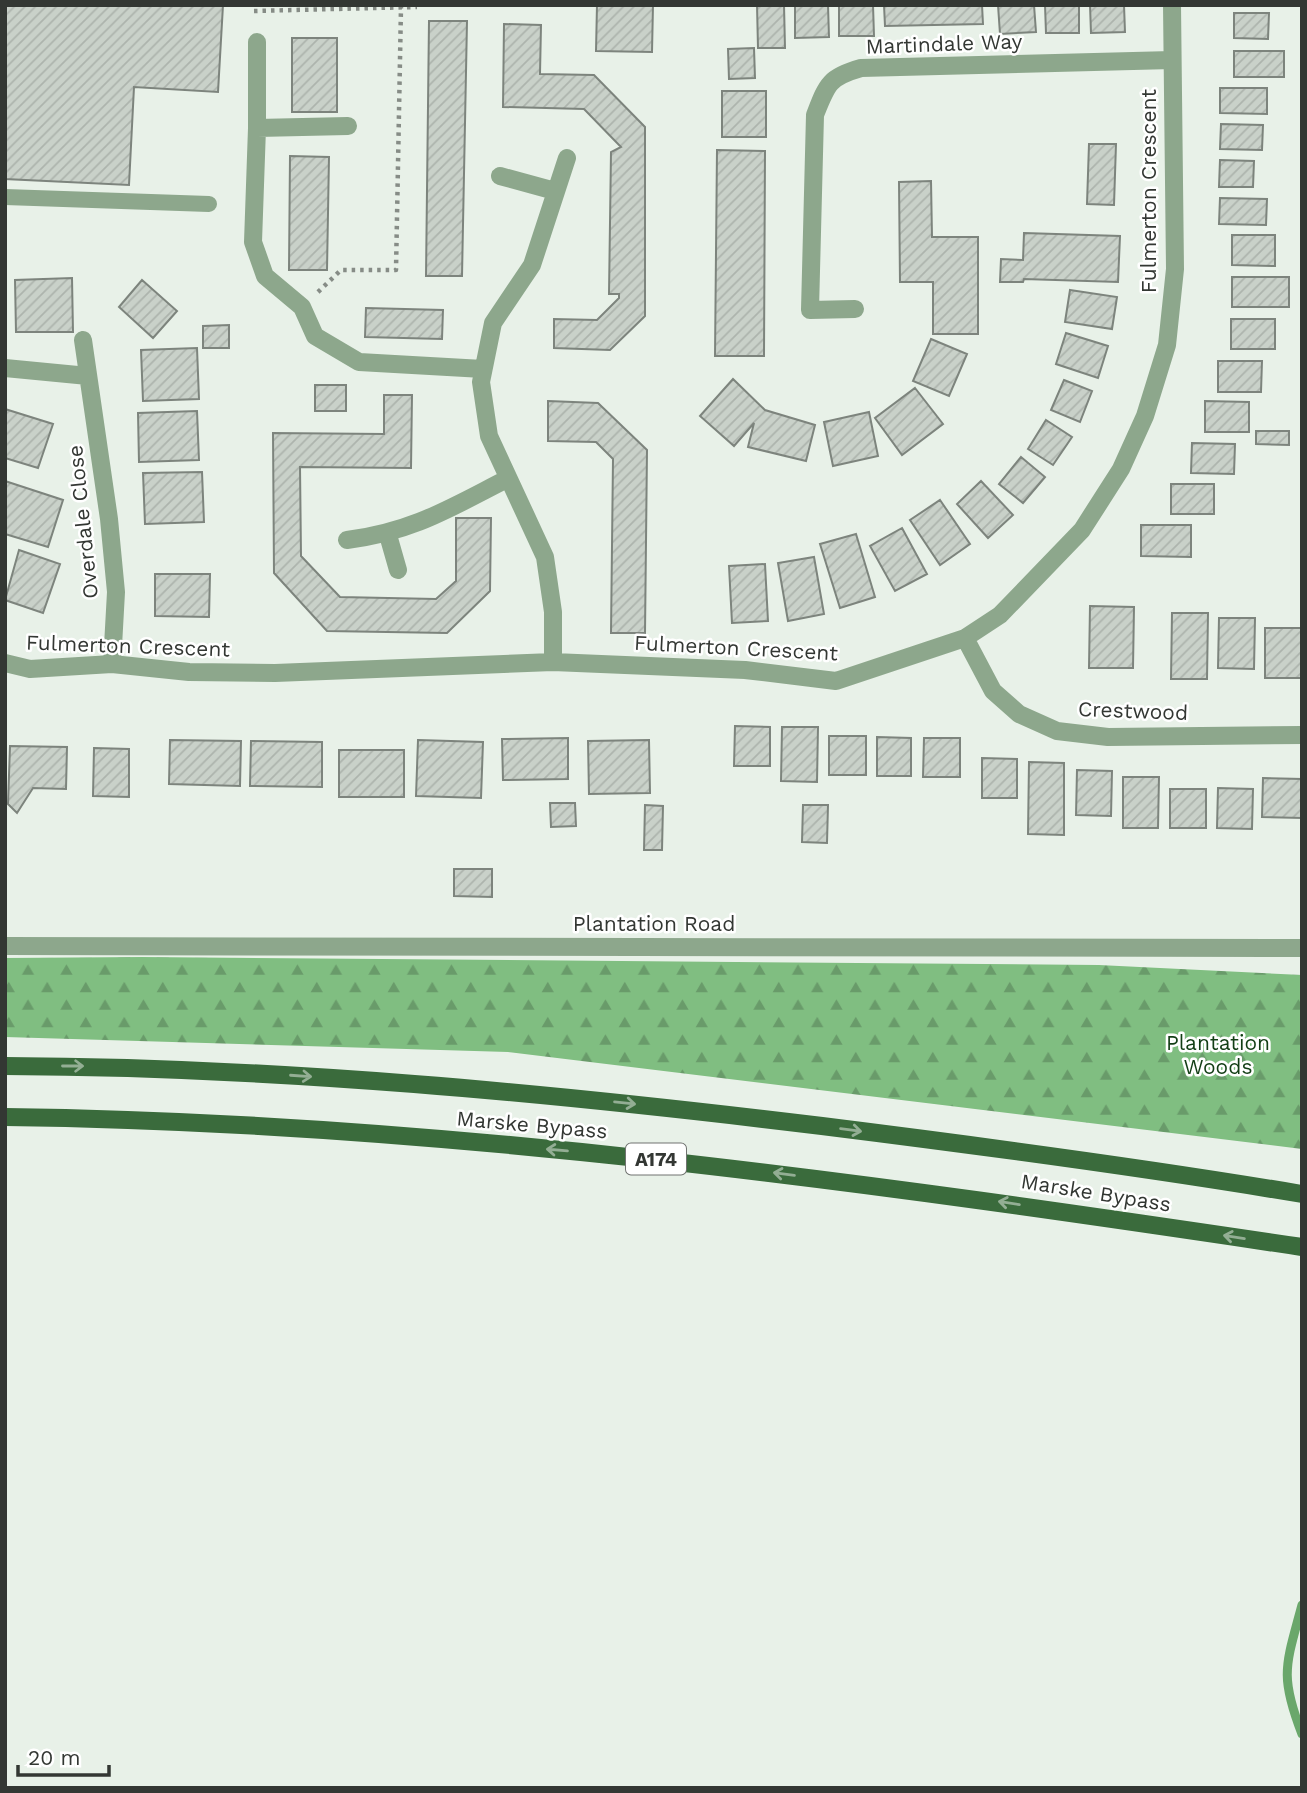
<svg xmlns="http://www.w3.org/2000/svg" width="1307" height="1793" viewBox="0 0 1307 1793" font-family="'Work Sans',sans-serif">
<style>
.forest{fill:url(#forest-firs)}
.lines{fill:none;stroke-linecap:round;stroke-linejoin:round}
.stream{stroke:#6aa76b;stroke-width:9}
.building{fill:url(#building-hatch);stroke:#7d847d;stroke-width:2}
.path{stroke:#868c86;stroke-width:4.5;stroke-dasharray:3.5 5;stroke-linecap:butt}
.lane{stroke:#8da78c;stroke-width:16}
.street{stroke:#8da78c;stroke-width:18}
.primary{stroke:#3a6b3c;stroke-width:18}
.oneway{stroke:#93ae94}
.labels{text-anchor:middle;stroke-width:5;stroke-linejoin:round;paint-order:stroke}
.shield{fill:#fff;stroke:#707370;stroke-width:2}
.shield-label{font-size:19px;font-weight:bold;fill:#333733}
.street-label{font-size:21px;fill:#333733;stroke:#fff}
.park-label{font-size:21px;fill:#123e15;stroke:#fff}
</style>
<defs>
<pattern id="forest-firs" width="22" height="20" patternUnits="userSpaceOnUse" patternTransform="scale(1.75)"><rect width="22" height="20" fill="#80be81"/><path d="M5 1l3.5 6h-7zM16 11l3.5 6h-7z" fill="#699b6a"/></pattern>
<pattern id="building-hatch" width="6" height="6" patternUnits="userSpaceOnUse" patternTransform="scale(1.75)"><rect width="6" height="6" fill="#c9d1c9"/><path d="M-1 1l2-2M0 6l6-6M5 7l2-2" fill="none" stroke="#adb4ad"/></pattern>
</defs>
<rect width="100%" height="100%" fill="#e8f1e8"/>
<path class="forest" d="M 142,957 L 1099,965 L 1302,975 L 1302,1149 L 508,1052 L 5,1037 L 5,958 Z"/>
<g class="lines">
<path class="stream" d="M 1302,1605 C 1286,1665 1279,1675 1302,1734"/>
</g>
<path class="building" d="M 5,5 L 223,5 L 218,92 L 134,87 L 129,185 L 5,179 Z
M 597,5 L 653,5 L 652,52 L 596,51 Z
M 757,5 L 784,5 L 785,48 L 758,48 Z
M 795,5 L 828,5 L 829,37 L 795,38 Z
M 839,5 L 873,5 L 874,36 L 839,36 Z
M 884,5 L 982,5 L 983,24 L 885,26 Z
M 998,5 L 1034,5 L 1036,32 L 1000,34 Z
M 1045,5 L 1079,5 L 1079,33 L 1046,33 Z
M 1090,5 L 1124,5 L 1125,32 L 1091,33 Z
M 1234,13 L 1269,13 L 1268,39 L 1234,38 Z
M 429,21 L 467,21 L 462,276 L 426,276 Z
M 504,24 L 541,25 L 540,74 L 594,75 L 645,127 L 645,316 L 610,350 L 554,348 L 554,319 L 597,320 L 619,298 L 619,294 L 609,294 L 611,152 L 621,147 L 584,109 L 503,107 Z
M 292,38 L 337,38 L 337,112 L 292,112 Z
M 754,48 L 755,78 L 729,79 L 728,49 Z
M 1234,51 L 1284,51 L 1284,77 L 1234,77 Z
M 1220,88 L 1267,88 L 1267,114 L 1220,113 Z
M 722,91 L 766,91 L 766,137 L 722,137 Z
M 1221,124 L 1263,125 L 1262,150 L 1220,149 Z
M 1089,144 L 1116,144 L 1114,205 L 1087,204 Z
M 717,150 L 765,151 L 764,356 L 715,356 Z
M 290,156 L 329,157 L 327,270 L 289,270 Z
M 1220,160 L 1254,161 L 1253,187 L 1219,187 Z
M 931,181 L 932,237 L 978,237 L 978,334 L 933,334 L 933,282 L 900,282 L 899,182 Z
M 1220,198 L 1267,199 L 1266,225 L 1219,224 Z
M 1024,233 L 1120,236 L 1118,282 L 1024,279 L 1023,282 L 1000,282 L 1001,259 L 1023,260 Z
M 1232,235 L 1275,235 L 1275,266 L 1232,265 Z
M 1232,277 L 1289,277 L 1289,307 L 1232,307 Z
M 72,278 L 73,332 L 16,332 L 15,280 Z
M 142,280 L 177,311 L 153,338 L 119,307 Z
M 1070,290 L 1117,297 L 1112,329 L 1065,322 Z
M 366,308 L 443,310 L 442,339 L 365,337 Z
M 1231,319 L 1275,319 L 1275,349 L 1231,349 Z
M 229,325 L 229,348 L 203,348 L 203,326 Z
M 1066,333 L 1108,346 L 1098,378 L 1056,364 Z
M 931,339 L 967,354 L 949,396 L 913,381 Z
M 197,348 L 199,399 L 143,401 L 141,350 Z
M 1218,361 L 1262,361 L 1261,392 L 1218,392 Z
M 733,379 L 765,410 L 815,425 L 806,461 L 748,447 L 754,423 L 734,446 L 700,416 Z
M 1064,380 L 1092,391 L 1080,422 L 1051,410 Z
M 315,385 L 346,385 L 346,411 L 315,411 Z
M 915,388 L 943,424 L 902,455 L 875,418 Z
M 384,395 L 412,395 L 411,468 L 300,467 L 301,556 L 340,597 L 436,599 L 456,581 L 456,518 L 491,518 L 490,591 L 447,633 L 327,631 L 274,573 L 273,433 L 384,434 Z
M 548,401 L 598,403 L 647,450 L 645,633 L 611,633 L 613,459 L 596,442 L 548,441 Z
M 1205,401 L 1249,402 L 1249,432 L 1205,432 Z
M 5,409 L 53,424 L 38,468 L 5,458 Z
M 197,411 L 199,460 L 139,462 L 138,413 Z
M 869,412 L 878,456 L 833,466 L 824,422 Z
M 1046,420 L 1072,437 L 1053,465 L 1028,449 Z
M 1256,431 L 1289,431 L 1289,445 L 1256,444 Z
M 1192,443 L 1235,444 L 1234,474 L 1191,473 Z
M 1021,457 L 1045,477 L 1023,503 L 999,484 Z
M 202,472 L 204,522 L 145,524 L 143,473 Z
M 5,481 L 63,500 L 48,547 L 5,534 Z
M 981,481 L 1013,515 L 988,538 L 957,504 Z
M 1171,484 L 1214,484 L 1214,514 L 1171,514 Z
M 940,500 L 970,544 L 940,565 L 910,520 Z
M 1141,525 L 1191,525 L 1191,557 L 1141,556 Z
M 902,528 L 927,574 L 895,591 L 870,546 Z
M 856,534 L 875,597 L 840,608 L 820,544 Z
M 19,550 L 60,564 L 43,613 L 5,600 Z
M 814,557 L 824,614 L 788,621 L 778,563 Z
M 765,564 L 768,621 L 732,623 L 729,566 Z
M 155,574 L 210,574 L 209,617 L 155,616 Z
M 1090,606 L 1134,607 L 1133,668 L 1089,668 Z
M 1172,613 L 1208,613 L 1207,679 L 1171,679 Z
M 1219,618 L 1255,618 L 1254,669 L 1218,668 Z
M 1265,628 L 1302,628 L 1302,678 L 1265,678 Z
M 735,726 L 770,727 L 770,766 L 734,766 Z
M 782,727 L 818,727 L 817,782 L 781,781 Z
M 829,736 L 866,736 L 866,775 L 829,775 Z
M 877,737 L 911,738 L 911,776 L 877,776 Z
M 568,738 L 568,779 L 503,780 L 502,739 Z
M 924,738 L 960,738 L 960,777 L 923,777 Z
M 170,740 L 241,741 L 240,786 L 169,784 Z
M 418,740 L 483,742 L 481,798 L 416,796 Z
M 649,740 L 650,793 L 589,794 L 588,741 Z
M 251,741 L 322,742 L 322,787 L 250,786 Z
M 10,746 L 67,747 L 66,789 L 33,788 L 17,813 L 8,804 Z
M 94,748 L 129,749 L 129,797 L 93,796 Z
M 339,750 L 404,750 L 404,797 L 339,797 Z
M 982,758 L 1017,759 L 1017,798 L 982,798 Z
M 1029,762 L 1064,763 L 1064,835 L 1028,834 Z
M 1077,770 L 1112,771 L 1111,816 L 1076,815 Z
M 1123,777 L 1159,777 L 1158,828 L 1123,828 Z
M 1263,778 L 1302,779 L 1302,818 L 1262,817 Z
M 1218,788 L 1253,789 L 1252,829 L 1217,828 Z
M 1170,789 L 1206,789 L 1206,828 L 1170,828 Z
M 550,803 L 575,803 L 576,826 L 551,827 Z
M 645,805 L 663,806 L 662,850 L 644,850 Z
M 803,805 L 828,805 L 827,843 L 802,842 Z
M 454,869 L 492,869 L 492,897 L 454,896 Z"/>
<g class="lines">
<path class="path" d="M 254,11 L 417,7
M 318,292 L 341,270 L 396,270 L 401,7"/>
<path class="lane" d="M 5,197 L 209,204"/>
<path class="street" d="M 257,42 L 257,128 L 253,242 L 265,276 L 302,307 L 315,336 L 359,362 L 483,369
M 257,128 L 348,126
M 500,176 L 555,191
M 855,309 L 810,310 L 815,115 C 827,84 829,77 861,68 L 1172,60
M 83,340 L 109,519 L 116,592 L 112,664
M 5,368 L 88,376
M 388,535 L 398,570
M 347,540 C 412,532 450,508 507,479
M 965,638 L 993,691 L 1019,714 L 1057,731 L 1108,737 L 1302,735
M 553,662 L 553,612 L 545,557 L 489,436 L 481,382 L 493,323 L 532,265 L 567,158
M 5,663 L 30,669 L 112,664 L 189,672 L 275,673 L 553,662 L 745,670 L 836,681 L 965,638 L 1000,615 L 1082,530 L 1121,469 L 1145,416 L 1167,345 L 1175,269 L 1172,5
M 5,946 L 1302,948"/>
<path class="primary" d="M 5,1066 C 278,1067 551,1093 822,1126 C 982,1146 1142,1167 1302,1194
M 5,1117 C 440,1122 872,1183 1302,1247"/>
</g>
<defs><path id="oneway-shaft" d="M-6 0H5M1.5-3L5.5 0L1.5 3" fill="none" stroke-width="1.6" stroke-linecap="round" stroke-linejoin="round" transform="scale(1.75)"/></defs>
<g class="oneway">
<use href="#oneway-shaft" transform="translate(73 1066)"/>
<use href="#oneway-shaft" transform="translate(301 1076) rotate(4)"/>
<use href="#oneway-shaft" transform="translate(625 1103) rotate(6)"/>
<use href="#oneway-shaft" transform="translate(851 1130) rotate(7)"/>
<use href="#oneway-shaft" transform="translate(557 1150) rotate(-175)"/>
<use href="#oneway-shaft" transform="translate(784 1174) rotate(-173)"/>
<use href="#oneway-shaft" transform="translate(1009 1203) rotate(-171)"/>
<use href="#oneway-shaft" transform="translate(1234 1237) rotate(-171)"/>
</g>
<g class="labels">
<rect class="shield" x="626" y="1143.5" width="60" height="31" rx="5"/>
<g class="shield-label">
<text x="656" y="1166">A174</text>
</g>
<g class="street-label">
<text transform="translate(944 44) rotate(-2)" y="7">Martindale Way</text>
<text transform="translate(1149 191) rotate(-90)" y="7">Fulmerton Crescent</text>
<text transform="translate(83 522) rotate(-96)" y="7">Overdale Close</text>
<text transform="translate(128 646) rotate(2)" y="7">Fulmerton Crescent</text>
<text transform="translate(736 648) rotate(3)" y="7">Fulmerton Crescent</text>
<text transform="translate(1133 711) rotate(2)" y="7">Crestwood</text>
<text x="654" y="931">Plantation Road</text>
<text transform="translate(532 1125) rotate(5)" y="7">Marske Bypass</text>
<text transform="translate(1096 1193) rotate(9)" y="7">Marske Bypass</text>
</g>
<g class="park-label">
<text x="1218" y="1050">Plantation<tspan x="1218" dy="24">Woods</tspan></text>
</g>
</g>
<rect width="1307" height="1793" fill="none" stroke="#333733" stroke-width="14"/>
<path d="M18 1765v10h91v-10" fill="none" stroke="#333733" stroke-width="3.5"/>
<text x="28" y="1765" font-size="21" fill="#333733" stroke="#ffffff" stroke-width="5" paint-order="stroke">20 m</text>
</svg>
